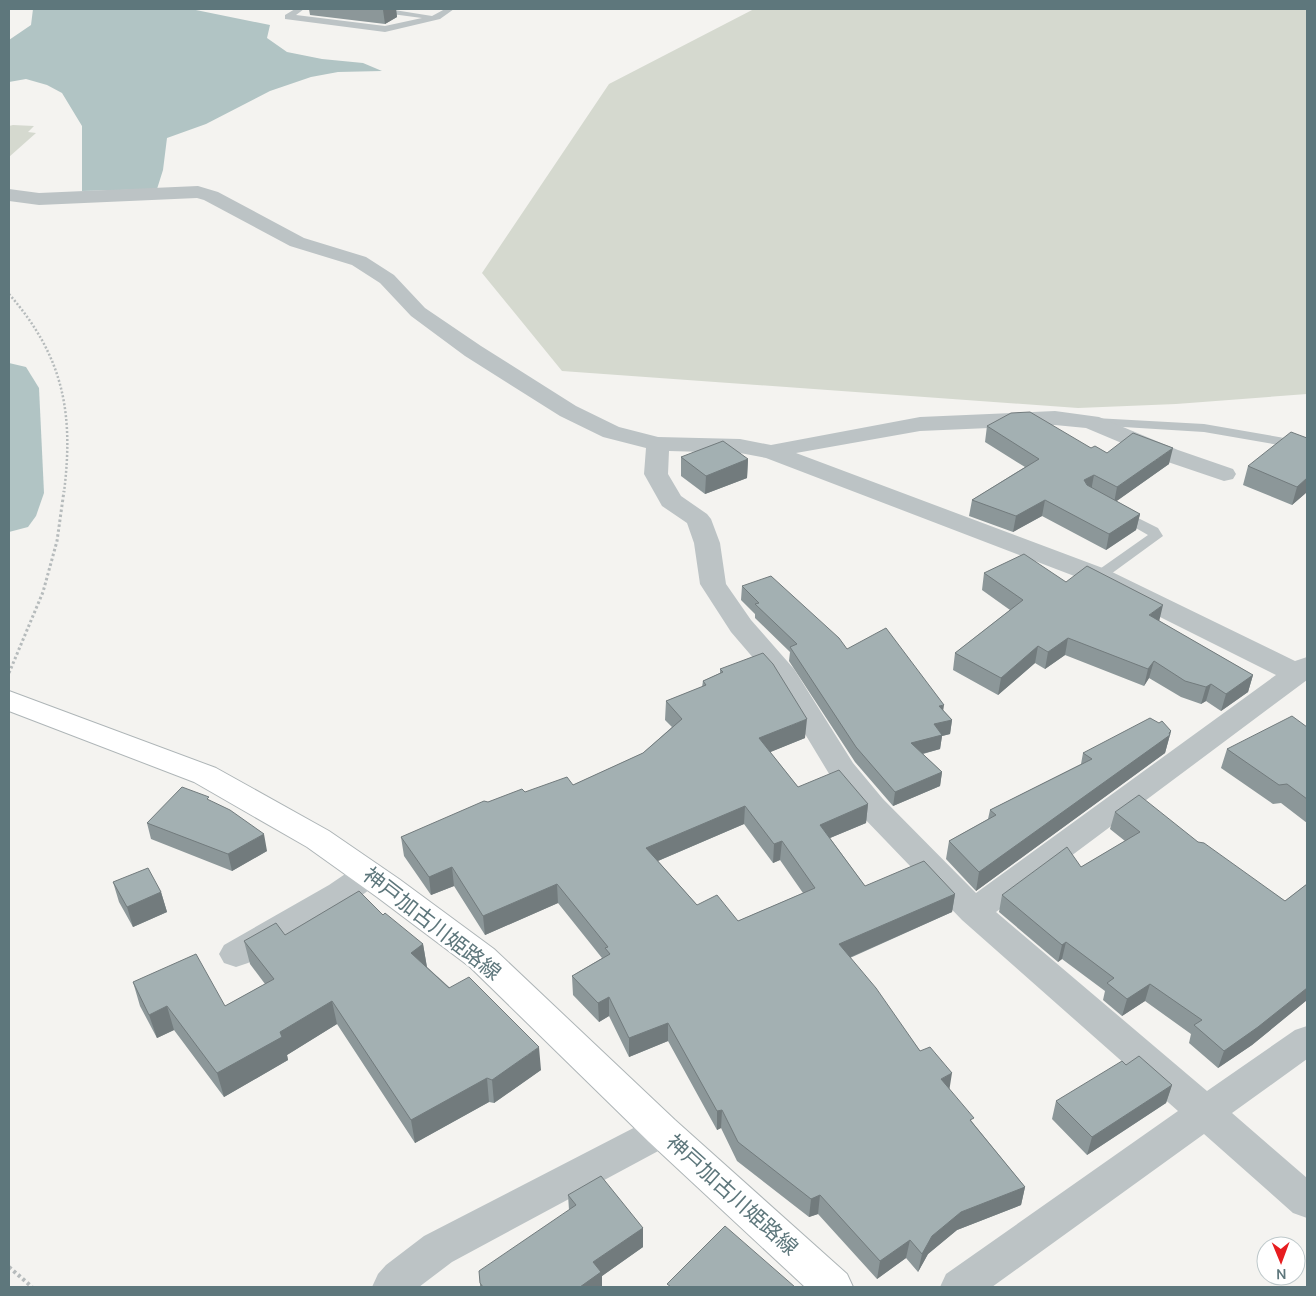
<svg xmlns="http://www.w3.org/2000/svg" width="1316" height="1296" viewBox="0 0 1316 1296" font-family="Manrope,'Noto Sans JP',sans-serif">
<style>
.green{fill:#d5d9cf}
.water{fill:#b1c4c4}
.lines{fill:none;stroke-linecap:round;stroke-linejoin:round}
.river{fill:#b1c4c4;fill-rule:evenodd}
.primary-casing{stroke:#aeb5b7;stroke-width:2}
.path-far2{stroke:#b6bbbc;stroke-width:2.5;stroke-dasharray:2 2;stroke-linecap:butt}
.path-far1{stroke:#b6bbbc;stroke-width:3;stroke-dasharray:2.5 2.5;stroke-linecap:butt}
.path{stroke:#b6bbbc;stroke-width:4;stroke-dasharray:3 3;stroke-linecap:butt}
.service{fill:#bcc3c5;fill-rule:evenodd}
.minor{fill:#bcc3c5;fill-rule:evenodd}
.primary{fill:#fff;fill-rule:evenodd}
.wall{fill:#8c9799;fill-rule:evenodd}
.shaded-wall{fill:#727b7d}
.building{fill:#a3b0b2;stroke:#727b7d;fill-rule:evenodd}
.labels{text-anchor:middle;stroke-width:5;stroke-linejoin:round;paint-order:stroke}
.near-street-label{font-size:21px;fill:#5e777c;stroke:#fff}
</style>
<rect width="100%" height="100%" fill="#f4f3f0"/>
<path class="green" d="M 754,9 L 1307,9 L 1307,394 L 1176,404 L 1078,408 L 562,371 L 482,273 L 609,84 Z
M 13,125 L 34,126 L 28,132 L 36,133 L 9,157 L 9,126 Z"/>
<path class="water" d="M 33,9 L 191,9 L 270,25 L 267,38 L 287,52 L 322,59 L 363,63 L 382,71 L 338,72 L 311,77 L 270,91 L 206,124 L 167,138 L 163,170 L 157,189 L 82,191 L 82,126 L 62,93 L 47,85 L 26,79 L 9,82 L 9,40 L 31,25 Z"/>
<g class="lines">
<path class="river" d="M 9,363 L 26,367 L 39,388 L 44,493 L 36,516 L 28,527 L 9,532 Z"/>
<defs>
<path id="primary" d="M 9,691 L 216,768 L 329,831 L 399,879 L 494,949 L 675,1120 L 847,1274 L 853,1287 L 805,1287 L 649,1142 L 470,967 L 377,897 L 307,847 L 194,782 L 9,711 Z"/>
</defs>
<use href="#primary" class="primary-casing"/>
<path class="path-far2" d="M 9,294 C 63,356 74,412 64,492"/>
<path class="path-far1" d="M 9,673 L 43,592 L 57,541 L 64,491"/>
<path class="path" d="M 9,1267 L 32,1287"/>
<path class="service" d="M 295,9 L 304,9 L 296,15 L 385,26 L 422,18 L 369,11 L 365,9 L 388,9 L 432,16 L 445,9 L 454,9 L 440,19 L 385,32 L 285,19 L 285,15 Z
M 1095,418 L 1204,424 L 1290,439 L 1307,438 L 1307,446 L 1290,447 L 1204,432 L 1091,425 L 1089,422 Z
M 1120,509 L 1158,528 L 1163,536 L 1104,579 L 1094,579 L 1092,576 L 1094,573 L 1148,535 L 1115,516 L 1113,513 L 1115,510 Z"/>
<path class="minor" d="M 198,186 L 218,192 L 304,238 L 366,257 L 394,275 L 425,308 L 481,346 L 576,406 L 619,427 L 658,437 L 740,439 L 771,445 L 920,417 L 1055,411 L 1099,417 L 1178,450 L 1233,469 L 1236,474 L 1233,479 L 1224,481 L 1162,460 L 1086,428 L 1055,425 L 920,431 L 796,453 L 1108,570 L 1295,661 L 1307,657 L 1307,680 L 996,912 L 1207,1091 L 1295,1030 L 1307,1026 L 1307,1059 L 1232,1113 L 1307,1178 L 1307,1218 L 1293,1213 L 1204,1134 L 992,1287 L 940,1287 L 946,1274 L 1178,1111 L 962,920 L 861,815 L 831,777 L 773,681 L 731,632 L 700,584 L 694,543 L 687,523 L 662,506 L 644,474 L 646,448 L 603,437 L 560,416 L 465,356 L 411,316 L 380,283 L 352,265 L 290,246 L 204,200 L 197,198 L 39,205 L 9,201 L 9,189 L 39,193 ZM 669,451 L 740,453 L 766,458 L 1090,582 L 1276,675 L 976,893 L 883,799 L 853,763 L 794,669 L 751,620 L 726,584 L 720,543 L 711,519 L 707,514 L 681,496 L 668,474 Z
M 368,862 L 379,866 L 384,874 C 370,899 277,946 248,963 L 236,967 L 224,963 L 219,954 L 224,945 L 329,885 L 357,866 Z
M 662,1115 L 675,1120 L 680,1131 L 675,1142 L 452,1262 L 419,1287 L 372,1287 L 378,1274 L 386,1265 L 424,1236 L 649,1120 Z"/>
<use href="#primary" class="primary"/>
</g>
<path class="wall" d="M 309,9 L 396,9 L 397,17 L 385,24 L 310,15 Z
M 987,426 L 1091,448 L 1107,453 L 1169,464 L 1116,501 L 1140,514 L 1136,530 L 1106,550 L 1042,516 L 1013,532 L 969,516 L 972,500 L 1025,467 L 985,442 Z
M 1307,438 L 1307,492 L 1292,505 L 1243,485 L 1248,466 Z
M 681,457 L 748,459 L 747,478 L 705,494 L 681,476 Z
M 984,573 L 1066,582 L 1159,621 L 1253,675 L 1248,692 L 1221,711 L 1206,701 L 1201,704 L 1181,697 L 1149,678 L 1144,686 L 1065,655 L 1045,669 L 1035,663 L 998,695 L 953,670 L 955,653 L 1010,610 L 982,590 Z
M 742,586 L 847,649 L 943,710 L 952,720 L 950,734 L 942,736 L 940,749 L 923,754 L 942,772 L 940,786 L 893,806 L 855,762 L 789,661 L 790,652 L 755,618 L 755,614 L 741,600 Z
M 720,669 L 805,738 L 770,752 L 798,787 L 868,804 L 866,823 L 830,838 L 865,886 L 955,894 L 952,912 L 850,958 L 949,1089 L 973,1123 L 1025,1187 L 1021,1205 L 957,1230 L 928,1254 L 918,1272 L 906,1258 L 877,1279 L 818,1214 L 809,1217 L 737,1161 L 721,1128 L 717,1130 L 668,1041 L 629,1057 L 609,1016 L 599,1022 L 573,995 L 572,976 L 602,958 L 558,903 L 485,935 L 454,886 L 431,895 L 404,856 L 401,837 L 488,802 L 525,792 L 573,785 L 643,753 L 672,727 L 665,720 L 666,701 L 702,687 L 703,681 L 720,673 ZM 744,824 L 773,863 L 780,860 L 803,893 L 738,921 L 697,905 L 658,861 Z
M 1307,727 L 1307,823 L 1281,803 L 1273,804 L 1221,768 L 1227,749 Z
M 1171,731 L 1165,753 L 976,891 L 946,859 L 949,841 L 988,819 L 990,810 L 1081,764 L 1083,753 Z
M 209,800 L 267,851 L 232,871 L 151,839 L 147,823 Z
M 1115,812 L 1198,842 L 1285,901 L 1307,884 L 1307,1000 L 1252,1045 L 1218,1068 L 1189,1043 L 1191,1034 L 1145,1001 L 1122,1016 L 1103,1000 L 1105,991 L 1062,959 L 1058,962 L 999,912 L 1002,895 L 1081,867 L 1125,841 L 1110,829 Z
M 113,882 L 161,892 L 167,912 L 133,927 L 119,902 Z
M 383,915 L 423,944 L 427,967 L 541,1070 L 494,1103 L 489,1102 L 415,1143 L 337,1024 L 287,1055 L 288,1060 L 224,1097 L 174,1030 L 157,1038 L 140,1006 L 133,982 L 225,1006 L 265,984 L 250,964 L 244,941 L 285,935 Z
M 1126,1065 L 1172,1085 L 1166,1103 L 1087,1155 L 1052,1119 L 1056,1101 Z
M 568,1195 L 643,1228 L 643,1247 L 602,1276 L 602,1287 L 480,1287 L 480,1283 L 569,1210 Z"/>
<path class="shaded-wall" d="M 385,9 L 396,9 L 397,17 L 385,24 L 383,10 Z
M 1173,448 L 1169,464 L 1114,503 L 1117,487 Z
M 748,459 L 747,478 L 705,494 L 706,476 Z
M 1094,475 L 1091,491 L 1084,480 Z
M 1307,478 L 1307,492 L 1292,505 L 1297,487 Z
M 1045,500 L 1042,516 L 1013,532 L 1016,516 Z
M 1140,514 L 1136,530 L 1106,550 L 1109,534 Z
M 1163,605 L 1159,622 L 1149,615 Z
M 1068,638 L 1065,655 L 1045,669 L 1048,652 Z
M 1038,646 L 1035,663 L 998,695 L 1001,678 Z
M 1154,661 L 1149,678 L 1144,686 L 1148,669 Z
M 1253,675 L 1248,692 L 1221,711 L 1226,694 Z
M 1211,684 L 1206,701 L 1201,704 L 1206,687 Z
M 944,705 L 942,719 L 939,706 Z
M 807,719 L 805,738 L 758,757 L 759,738 Z
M 952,720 L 950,734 L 942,736 L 940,749 L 910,757 L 911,743 L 934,724 Z
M 1171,731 L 1165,753 L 976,891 L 979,872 Z
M 942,772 L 940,786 L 893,806 L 895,792 Z
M 868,804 L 866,823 L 818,843 L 820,825 Z
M 745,806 L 744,824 L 646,866 L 646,848 Z
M 264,834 L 267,851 L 232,871 L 228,854 Z
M 782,841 L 780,860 L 773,863 L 774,844 Z
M 452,867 L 454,886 L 431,895 L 429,877 Z
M 557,884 L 558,903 L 485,935 L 483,916 Z
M 161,892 L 167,912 L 133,927 L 127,907 Z
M 955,894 L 952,912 L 837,963 L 839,944 Z
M 1066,942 L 1062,959 L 1058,962 L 1062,945 Z
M 423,944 L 427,968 L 411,953 Z
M 1150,984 L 1145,1001 L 1122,1016 L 1127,999 Z
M 1307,988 L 1307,1000 L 1252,1045 L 1218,1068 L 1224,1051 Z
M 609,997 L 609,1016 L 599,1022 L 598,1003 Z
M 332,1001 L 337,1024 L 287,1055 L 288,1060 L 224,1097 L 217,1073 L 280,1032 Z
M 167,1006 L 174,1030 L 157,1038 L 149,1015 Z
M 668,1023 L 668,1041 L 629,1057 L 629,1038 Z
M 539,1047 L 541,1070 L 494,1103 L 492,1080 Z
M 952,1073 L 949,1092 L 941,1079 Z
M 487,1078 L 489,1102 L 415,1143 L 411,1120 Z
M 1172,1085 L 1166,1103 L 1087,1155 L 1092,1137 Z
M 722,1110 L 721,1128 L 717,1130 L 717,1111 Z
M 1025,1187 L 1021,1205 L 957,1230 L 928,1254 L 918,1272 L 922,1254 L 932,1236 L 961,1212 Z
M 820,1195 L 818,1214 L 809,1217 L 811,1199 Z
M 643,1228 L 643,1247 L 602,1276 L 602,1287 L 580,1287 L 593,1262 Z
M 910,1240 L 906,1258 L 877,1279 L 880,1261 Z"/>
<path class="building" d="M 1030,412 L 1091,448 L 1095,446 L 1107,453 L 1133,433 L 1173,448 L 1117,487 L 1094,475 L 1084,480 L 1087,485 L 1140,514 L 1109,534 L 1045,500 L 1016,516 L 972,500 L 1039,459 L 987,426 L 1011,413 Z
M 1291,432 L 1307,438 L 1307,478 L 1297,487 L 1248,466 Z
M 723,441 L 748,459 L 706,476 L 681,457 Z
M 1024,554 L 1066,582 L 1087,566 L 1163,605 L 1149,615 L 1253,675 L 1226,694 L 1211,684 L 1206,687 L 1185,681 L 1154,661 L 1148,669 L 1068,638 L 1048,652 L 1038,646 L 1001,678 L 955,653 L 1023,600 L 984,573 Z
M 771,576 L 839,638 L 847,649 L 886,628 L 944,705 L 939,706 L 952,720 L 934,724 L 942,735 L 911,743 L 942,772 L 895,792 L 856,747 L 790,647 L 797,644 L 755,604 L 759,603 L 742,586 Z
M 763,653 L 773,664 L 807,719 L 759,738 L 798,787 L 839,770 L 868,804 L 820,825 L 865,886 L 924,861 L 955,894 L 839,944 L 876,988 L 920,1051 L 930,1047 L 952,1073 L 941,1079 L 974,1118 L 970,1120 L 1025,1187 L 961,1212 L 932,1236 L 922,1254 L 910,1240 L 880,1261 L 820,1195 L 811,1199 L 738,1142 L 722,1110 L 717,1111 L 668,1023 L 629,1038 L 609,997 L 598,1003 L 572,976 L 610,954 L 605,948 L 608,947 L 557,884 L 483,916 L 452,867 L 429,877 L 401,837 L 484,801 L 488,802 L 522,789 L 525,792 L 567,777 L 573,785 L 643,753 L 682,719 L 666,701 L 706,685 L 703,681 L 723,672 L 720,669 ZM 745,806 L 774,844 L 782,841 L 815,888 L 738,921 L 717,895 L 697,905 L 646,848 Z
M 1292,716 L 1307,727 L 1307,799 L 1287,784 L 1279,785 L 1227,749 Z
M 1150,718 L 1159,723 L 1162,721 L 1171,731 L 1169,733 L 1170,735 L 979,872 L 949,841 L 996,815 L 990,810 L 1092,759 L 1083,753 Z
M 182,787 L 209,797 L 207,799 L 230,810 L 264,834 L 228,854 L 147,823 Z
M 1139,795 L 1198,842 L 1204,843 L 1285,901 L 1307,884 L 1307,988 L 1258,1027 L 1224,1051 L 1194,1025 L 1202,1020 L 1150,984 L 1127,999 L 1107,983 L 1114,978 L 1066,942 L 1062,945 L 1002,895 L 1067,847 L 1081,867 L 1140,832 L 1115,812 Z
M 148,868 L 161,892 L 127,907 L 113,882 Z
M 359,891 L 383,915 L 385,913 L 423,944 L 411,953 L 449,988 L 469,977 L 539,1047 L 492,1080 L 487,1078 L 411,1120 L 332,1001 L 280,1032 L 282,1037 L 217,1073 L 167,1006 L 149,1015 L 133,982 L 196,954 L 225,1006 L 274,979 L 244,941 L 276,923 L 285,935 Z
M 1139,1056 L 1172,1085 L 1092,1137 L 1056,1101 L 1122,1061 L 1126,1065 Z
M 601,1176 L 643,1228 L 593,1262 L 601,1272 L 580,1287 L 483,1287 L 480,1283 L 479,1271 L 576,1205 L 568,1195 Z
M 725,1226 L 795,1287 L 671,1287 L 667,1284 Z"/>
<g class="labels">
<g class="near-street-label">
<text transform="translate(432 924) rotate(38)" y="7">神戸加古川姫路線</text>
<text transform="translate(732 1195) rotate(42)" y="7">神戸加古川姫路線</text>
</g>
</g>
<rect width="1316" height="1296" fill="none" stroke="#5e777c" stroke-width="20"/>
<g transform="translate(1281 1261) rotate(179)"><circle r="24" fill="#ffffff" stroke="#bfc9cb"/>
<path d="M0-4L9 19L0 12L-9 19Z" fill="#e71d20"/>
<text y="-8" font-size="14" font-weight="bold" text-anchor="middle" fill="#5e777c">N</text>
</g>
</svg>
